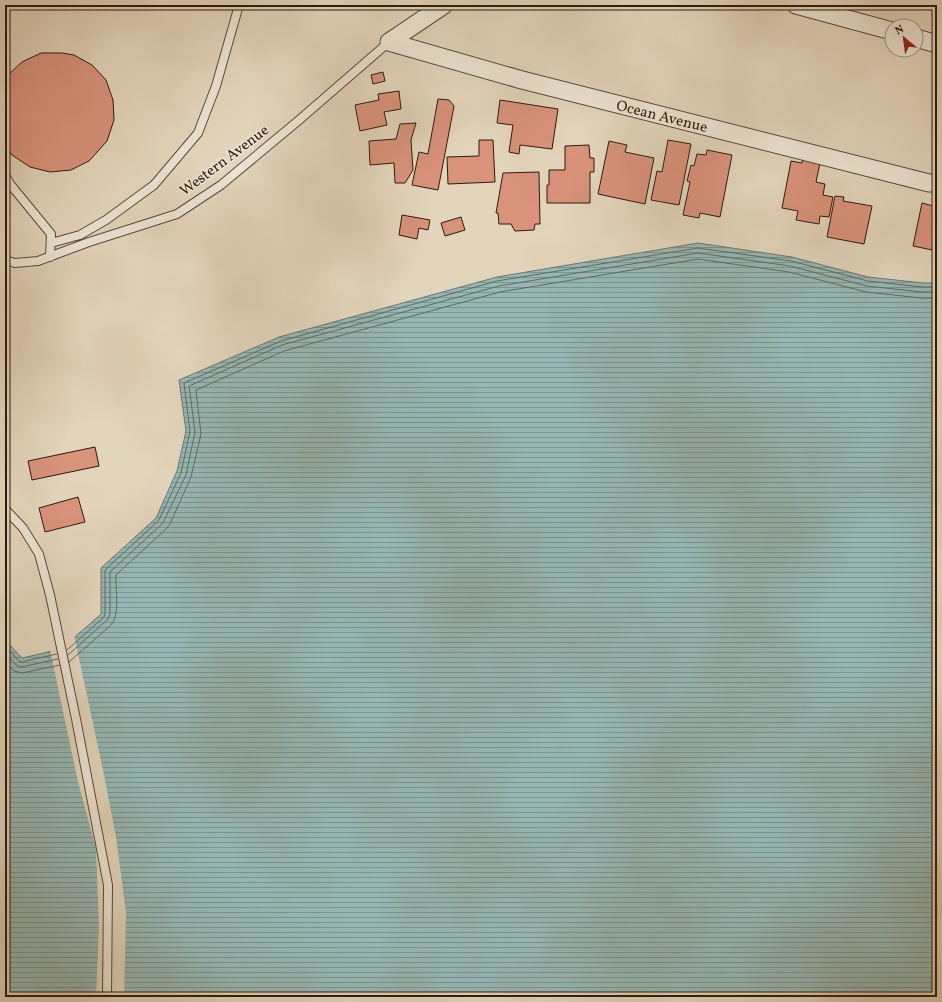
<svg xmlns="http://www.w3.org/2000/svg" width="942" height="1002" viewBox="0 0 942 1002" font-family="Vollkorn,serif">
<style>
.water{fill:url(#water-rules);stroke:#6c7972}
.pier{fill:#e3d5bc}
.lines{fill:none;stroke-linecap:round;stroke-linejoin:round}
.shore{stroke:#616a61;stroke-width:1}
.building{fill:#d9937b;stroke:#2c1b0d}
.lane-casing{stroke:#5a4a39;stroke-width:10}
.street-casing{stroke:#5a4a39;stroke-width:19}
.lane{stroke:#ede4d3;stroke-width:8}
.street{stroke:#ede4d3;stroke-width:17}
.labels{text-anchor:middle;stroke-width:3;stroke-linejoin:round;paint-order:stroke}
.street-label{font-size:15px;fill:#2c1b0d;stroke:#ede4d3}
</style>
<defs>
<pattern id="water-rules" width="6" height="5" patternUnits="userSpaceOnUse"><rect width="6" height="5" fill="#96b8b5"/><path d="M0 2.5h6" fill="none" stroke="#7b9592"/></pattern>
</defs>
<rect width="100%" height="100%" fill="#e3d5bc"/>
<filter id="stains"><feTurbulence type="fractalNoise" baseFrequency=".005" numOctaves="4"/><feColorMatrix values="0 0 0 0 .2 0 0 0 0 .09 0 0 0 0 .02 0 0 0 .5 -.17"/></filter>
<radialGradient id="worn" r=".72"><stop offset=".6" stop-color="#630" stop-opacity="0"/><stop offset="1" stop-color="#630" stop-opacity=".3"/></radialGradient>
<path class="water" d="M 698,243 L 792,257 L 868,277 L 923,283 L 937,283 L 937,997 L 5,997 L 5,640 L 22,658 L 61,649 L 101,614 L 101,568 L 156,518 L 177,471 L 186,431 L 179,380 L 279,337 L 497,277 Z"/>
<path class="pier" d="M 74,635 L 103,770 L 116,837 L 126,912 L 124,997 L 96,997 L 99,924 L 96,849 L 78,782 L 50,650 L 60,647 Z"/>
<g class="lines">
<path class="shore" d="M 5,646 L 19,661 L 21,662 L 57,654
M 67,650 L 104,617 L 105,614 L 105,570 L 159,520 L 181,473 L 190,431 L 184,383 L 281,341 L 497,281 L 698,248 L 791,261 L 868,281 L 922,287 L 937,287
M 5,653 L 16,665 L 21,667 L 58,659
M 68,655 L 108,619 L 110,614 L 110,572 L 163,523 L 186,475 L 195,432 L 189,386 L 282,345 L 499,286 L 698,253 L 790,266 L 867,286 L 922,292 L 937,292
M 5,662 L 14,671 L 22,673 L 60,665
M 69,662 L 110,626 C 121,615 115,589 116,575 L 166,529 L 170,524 L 191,477 L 201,434 L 196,390 L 284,351 L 500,292 L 698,259 L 789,272 L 866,292 L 921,298 L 937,298"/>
</g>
<path class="building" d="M 41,53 L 62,53 L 74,55 L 92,65 L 106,80 L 113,100 L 114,120 L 107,141 L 89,161 L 71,170 L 50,172 L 30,167 L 12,155 L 5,145 L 5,79 L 7,76 L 22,62 Z
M 383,72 L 385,81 L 373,84 L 371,75 Z
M 399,91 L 401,109 L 384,112 L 387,125 L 360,131 L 355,105 L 379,100 L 378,94 Z
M 438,99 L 449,100 L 454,106 L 438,190 L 412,185 L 419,152 L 428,154 Z
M 500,100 L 558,109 L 552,149 L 520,145 L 519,154 L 509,152 L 513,125 L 497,123 Z
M 416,123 L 411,140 L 413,170 L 405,183 L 395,183 L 394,163 L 370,165 L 369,141 L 396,139 L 400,124 Z
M 479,140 L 493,140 L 495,182 L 448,184 L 447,157 L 479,156 Z
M 668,140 L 691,144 L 679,205 L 651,200 L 657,171 L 662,172 Z
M 609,141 L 627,145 L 625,152 L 654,158 L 645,204 L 598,194 Z
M 589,145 L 590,158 L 594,158 L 594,172 L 590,172 L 590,203 L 547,203 L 547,185 L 549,185 L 549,170 L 565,170 L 565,146 Z
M 707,150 L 732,155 L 720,217 L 700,213 L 699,218 L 683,215 L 690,182 L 687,181 L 691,165 L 694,166 L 697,154 L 706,155 Z
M 803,159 L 820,163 L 816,182 L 825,184 L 823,195 L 833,197 L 829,217 L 820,216 L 819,224 L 796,220 L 798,211 L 782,208 L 791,161 L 802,163 Z
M 539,172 L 540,224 L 535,224 L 534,230 L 515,231 L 511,224 L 499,224 L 498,213 L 496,213 L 503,173 Z
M 835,196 L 844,197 L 843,201 L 872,206 L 864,244 L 827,237 Z
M 922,203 L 937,207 L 937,251 L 913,246 Z
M 402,215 L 430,220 L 428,230 L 419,228 L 417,239 L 399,235 Z
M 461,217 L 465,230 L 445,236 L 441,223 Z
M 95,447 L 99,466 L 32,480 L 28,461 Z
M 78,497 L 85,522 L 45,532 L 39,508 Z"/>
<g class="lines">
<defs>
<path id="lane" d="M 5,175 L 10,184 L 51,234 L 50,257
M 51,243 L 80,235 L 106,220 L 154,185 L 198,133 L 216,86 L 239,5
M 5,260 L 15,263 L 38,261 L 89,242 L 177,214 L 221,185 L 298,121 L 389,42
M 5,509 L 23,528 L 39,554 L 50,595 L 76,719 L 108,885 L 107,997"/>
<path id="street" d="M 796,5 L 892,31
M 916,38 L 937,44
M 389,42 L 522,80 L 929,183 L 937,183
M 389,42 L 444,5"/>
</defs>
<use href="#lane" class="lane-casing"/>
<use href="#street" class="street-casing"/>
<use href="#lane" class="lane"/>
<use href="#street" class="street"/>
</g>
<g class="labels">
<g class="street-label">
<text transform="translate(662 116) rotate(14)" y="5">Ocean Avenue</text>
<text transform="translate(224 160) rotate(-37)" y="5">Western Avenue</text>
</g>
</g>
<rect width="942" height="1002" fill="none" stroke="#e3d5bc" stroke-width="20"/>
<rect x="6" y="6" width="930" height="990" fill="none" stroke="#2c1b0d" stroke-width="2"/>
<rect x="10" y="10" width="922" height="982" fill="none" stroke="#2c1b0d"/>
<g transform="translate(904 38) rotate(331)"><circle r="19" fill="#ede4d3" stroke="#a09484"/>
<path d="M0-3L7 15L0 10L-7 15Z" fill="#8f2418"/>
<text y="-6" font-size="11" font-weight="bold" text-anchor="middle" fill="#2c1b0d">N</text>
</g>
<rect width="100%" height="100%" filter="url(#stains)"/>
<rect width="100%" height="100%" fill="url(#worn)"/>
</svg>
